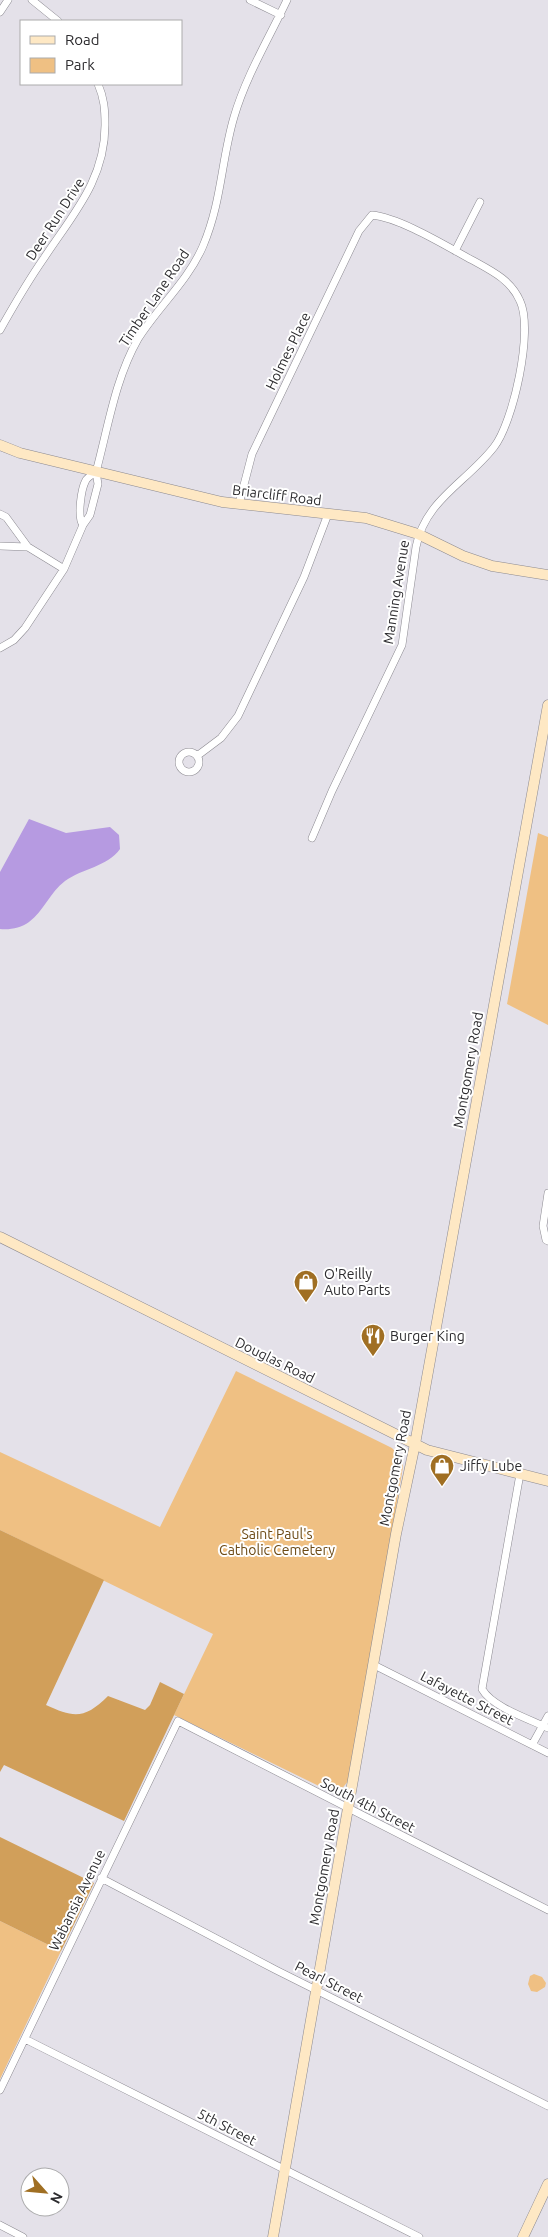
<svg xmlns="http://www.w3.org/2000/svg" width="548" height="2237" viewBox="0 0 548 2237" font-family="Ubuntu,sans-serif">
<style>
.green{fill:#efc083}
.forest{fill:#d19f5a}
.water{fill:#b69ae1}
.lines{fill:none;stroke-linecap:round;stroke-linejoin:round}
.street-casing{stroke:#8b8990;stroke-width:8}
.secondary-casing{stroke:#8b8990;stroke-width:11}
.street{stroke:#fff;stroke-width:7}
.secondary{stroke:#fee8c4;stroke-width:10}
.labels{text-anchor:middle;stroke-width:4;stroke-linejoin:round;paint-order:stroke}
.street-label{font-size:14px;fill:#2d2c2f;stroke:#fff}
.poi-label{font-size:14px;fill:#2d2c2f;stroke:#fff;text-anchor:start}
.park-label{font-size:14px;fill:#6c4a15;stroke:#fff}
</style>
<rect width="100%" height="100%" fill="#e4e1e9"/>
<path class="green" d="M 538,833 L 548,837 L 548,1025 L 507,1004 Z
M 236,1371 L 392,1448 L 401,1458 L 403,1467 L 349,1780 L 340,1791 L 332,1791 L 323,1788 L 174,1715 L 213,1634 L 0,1530 L 0,1452 L 160,1527 Z
M 0,1921 L 61,1951 L 0,2079 Z
M 534,1974 L 542,1977 L 546,1983 L 545,1987 L 537,1992 L 531,1991 L 528,1984 L 530,1976 Z"/>
<path class="forest" d="M 0,1530 L 104,1580 L 46,1705 C 74,1718 85,1719 108,1696 L 145,1710 L 150,1705 L 160,1682 L 184,1694 L 124,1821 L 4,1765 L 0,1772 Z
M 0,1837 L 94,1883 L 61,1951 L 0,1921 Z"/>
<path class="water" d="M 29,819 L 66,833 L 110,827 L 119,835 L 120,849 C 107,867 83,868 65,881 C 50,892 44,911 29,922 C 21,928 10,930 0,929 L 0,872 Z"/>
<g class="lines">
<defs>
<path id="street" d="M 32,0 L 58,21
M 250,0 L 281,15
M 0,12 L 8,0
M 455,251 L 480,202
M 0,330 C 14,305 28,281 44,258 C 73,214 105,180 105,125 C 105,109 104,98 98,84
M 239,504 L 252,454 L 359,231 L 372,215 C 401,218 446,246 472,260 C 492,271 511,280 520,301 C 534,330 513,423 494,447 C 467,482 425,500 416,547 L 402,645 L 332,791 L 312,838
M 0,514 L 6,517 L 28,547 L 64,569
M 83,525 C 77,517 81,489 86,480 C 88,477 93,474 96,472
M 0,546 L 28,547
M 0,648 L 14,640 L 25,628 L 64,569 L 83,525 L 90,515 L 98,484 L 96,472 C 108,428 115,379 138,339 C 158,307 188,281 203,246 C 222,201 221,161 234,117 C 246,76 269,38 287,0
M179 762a10 10 0 1 1 20 0a10 10 0 1 1-20 0Z
M 197,756 L 221,738 L 238,716 L 304,577 L 328,514
M 548,1193 L 543,1226 L 546,1240 L 548,1241
M 520,1474 L 482,1689 C 492,1707 529,1719 548,1728
M 374,1665 L 548,1753
M 532,1745 L 548,1716
M 101,1878 L 276,1970 L 548,2106
M 25,2039 L 419,2237
M 0,2090 L 178,1721 L 548,1910
M 0,2225 L 23,2237"/>
<path id="secondary" d="M 0,445 L 20,453 L 222,502 L 366,518 L 418,534 L 463,556 L 492,566 L 548,575
M 0,1237 L 427,1450 L 548,1481
M 273,2237 L 396,1534 L 415,1444 L 548,705
M 523,2237 L 548,2184"/>
</defs>
<use href="#street" class="street-casing"/>
<use href="#secondary" class="secondary-casing"/>
<use href="#street" class="street"/>
<use href="#secondary" class="secondary"/>
</g>
<defs>
<symbol id="shop-pin" viewBox="-11 -11 22 30"><path d="M0 17L-7.5 6A9.5 9.5 0 1 1 7.5 6Z" fill="#a06f23" stroke="#fff"/><path d="M-5-2.5h2.3a2.7 3.5 0 0 1 5.4 0H5L5.5 6h-11ZM-1.5-2.5h3a1.5 2.3 0 0 0-3 0Z" fill="#fff"/></symbol>
<symbol id="restaurant-pin" viewBox="-11 -11 22 30"><path d="M0 17L-7.5 6A9.5 9.5 0 1 1 7.5 6Z" fill="#a06f23" stroke="#fff"/><path d="M-5-6h1v4h1v-4h1v4h1v-4h1v5L-1.5 .5V6h-2V.5L-5-1ZM5-6V6H3V1.5H1.5Q1.5-4 5-6Z" fill="#fff"/></symbol>
</defs>
<g fill-rule="evenodd">
<use href="#shop-pin" x="292" y="1268" width="28" height="38"/>
<use href="#restaurant-pin" x="359" y="1322" width="28" height="38"/>
<use href="#shop-pin" x="428" y="1452" width="28" height="38"/>
</g>
<g class="labels">
<g class="street-label">
<text transform="translate(55 219) rotate(-57)" y="5">Deer Run Drive</text>
<text transform="translate(154 298) rotate(-56)" y="5">Timber Lane Road</text>
<text transform="translate(288 351) rotate(-64)" y="5">Holmes Place</text>
<text transform="translate(277 495) rotate(7)" y="5">Briarcliff Road</text>
<text transform="translate(396 592) rotate(-81)" y="5">Manning Avenue</text>
<text transform="translate(468 1070) rotate(-80)" y="5">Montgomery Road</text>
<text transform="translate(275 1360) rotate(26)" y="5">Douglas Road</text>
<text transform="translate(395 1468) rotate(-79)" y="5">Montgomery Road</text>
<text transform="translate(467 1698) rotate(27)" y="5">Lafayette Street</text>
<text transform="translate(368 1805) rotate(27)" y="5">South 4th Street</text>
<text transform="translate(324 1867) rotate(-80)" y="5">Montgomery Road</text>
<text transform="translate(77 1900) rotate(-64)" y="5">Wabansia Avenue</text>
<text transform="translate(329 1982) rotate(27)" y="5">Pearl Street</text>
<text transform="translate(227 2127) rotate(27)" y="5">5th Street</text>
</g>
<g class="poi-label">
<text x="324" y="1279">O'Reilly<tspan x="324" dy="16">Auto Parts</tspan></text>
<text x="390" y="1341">Burger King</text>
<text x="460" y="1471">Jiffy Lube</text>
</g>
<g class="park-label">
<text x="277" y="1539">Saint Paul's<tspan x="277" dy="16">Catholic Cemetery</tspan></text>
</g>
</g>
<rect x="20" y="20" width="162" height="65" fill="#ffffff" stroke="#ababac"/>
<rect x="30" y="36" width="25" height="8" fill="#fee8c4" stroke="#ababac"/>
<text x="65" y="45" font-size="15" fill="#2d2c2f">Road</text>
<rect x="30" y="58" width="25" height="15" fill="#efc083" stroke="#ababac"/>
<text x="65" y="70" font-size="15" fill="#2d2c2f">Park</text>
<g transform="translate(45 2192) rotate(117)"><circle r="24" fill="#ffffff" stroke="#ababac"/>
<path d="M0-4L9 19L0 12L-9 19Z" fill="#a06f23"/>
<text y="-8" font-size="14" font-weight="bold" text-anchor="middle" fill="#2d2c2f">N</text>
</g>
</svg>
